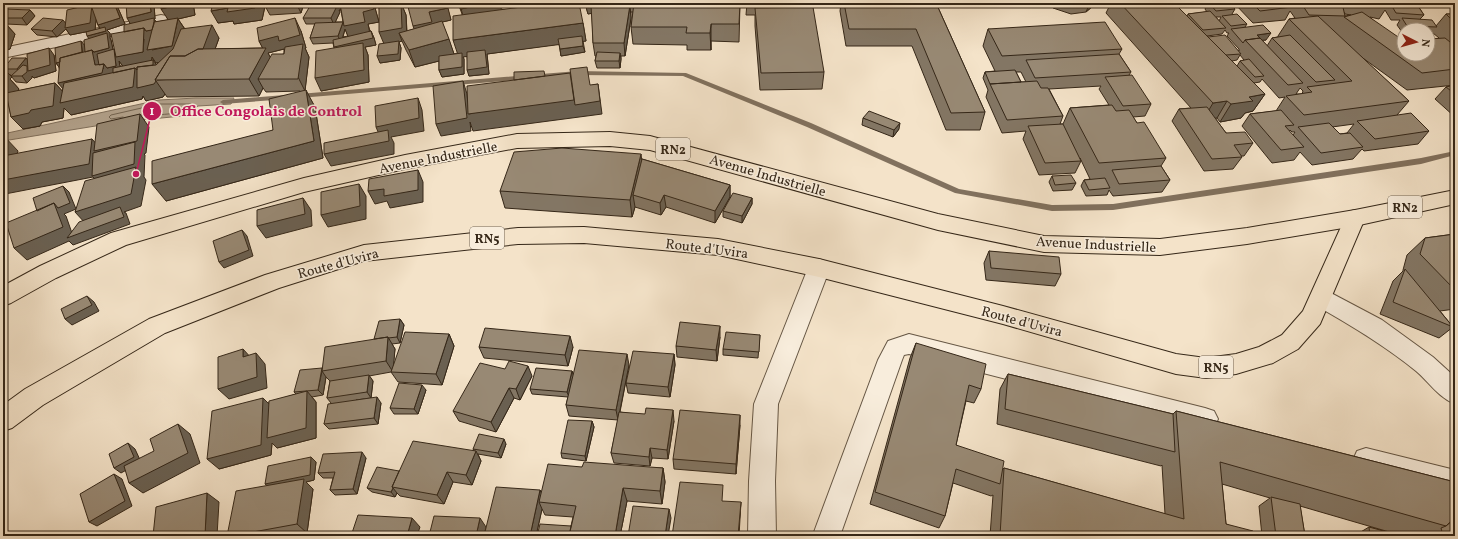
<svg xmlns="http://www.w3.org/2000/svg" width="1458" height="539" viewBox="0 0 1458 539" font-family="Vollkorn,serif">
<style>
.water{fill:#b3a38d;stroke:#81715e}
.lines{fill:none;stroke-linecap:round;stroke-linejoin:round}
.shore{stroke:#746552;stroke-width:1}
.stream{fill:#81715e;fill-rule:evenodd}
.minor-casing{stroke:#655644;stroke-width:2}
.major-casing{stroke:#352718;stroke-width:2}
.highway-casing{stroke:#352718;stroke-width:2}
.minor{fill:#f8eddc;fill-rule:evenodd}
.major{fill:#f4e3c9;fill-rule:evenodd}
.highway{fill:#f4e3c9;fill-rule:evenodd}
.wall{fill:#837664;stroke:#352718;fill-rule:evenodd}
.shaded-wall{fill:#6a6051;stroke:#352718}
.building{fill:#988974;stroke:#352718}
.labels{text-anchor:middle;stroke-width:3;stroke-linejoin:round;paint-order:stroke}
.shield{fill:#f8eddc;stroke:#706253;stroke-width:1}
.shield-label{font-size:13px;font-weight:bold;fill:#352718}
.street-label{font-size:14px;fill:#352718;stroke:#f8eddc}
.leader{fill:none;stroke:#c2185b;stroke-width:1.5}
.callout-dot{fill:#c2185b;stroke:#f8eddc;stroke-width:1.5}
.mark-label{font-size:12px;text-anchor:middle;font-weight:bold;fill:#fff}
.callout-label{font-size:15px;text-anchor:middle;font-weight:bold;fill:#c2185b;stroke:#f8eddc;stroke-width:3;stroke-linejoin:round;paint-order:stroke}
</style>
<rect width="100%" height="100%" fill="#f4e3c9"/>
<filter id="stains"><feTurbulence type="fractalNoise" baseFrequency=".005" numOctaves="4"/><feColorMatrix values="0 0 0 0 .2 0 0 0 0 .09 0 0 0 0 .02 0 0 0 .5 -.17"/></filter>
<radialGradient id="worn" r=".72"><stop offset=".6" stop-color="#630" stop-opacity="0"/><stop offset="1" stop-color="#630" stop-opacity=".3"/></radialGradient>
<path class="water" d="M 196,98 L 234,98 L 231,104 L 198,106 L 182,116 L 120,122 L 3,141 L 3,134 L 159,100 Z"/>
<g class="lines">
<path class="shore" d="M 123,117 L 111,119 L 109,117 L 111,115 L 159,104 L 191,104 C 179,117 158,114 142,115"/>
<path class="stream" d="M 578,71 L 686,73 L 811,123 L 959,189 L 1052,205 L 1113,204 L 1421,158 L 1455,151 L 1455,155 L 1421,164 L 1113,210 L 1052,211 L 955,193 L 807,127 L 683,76 L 578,75 L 299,98 L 296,96 L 299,94 Z
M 285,95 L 287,95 L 287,99 L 223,104 L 220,102 L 223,100 Z"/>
<defs>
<path id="minor" d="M 3,3 L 13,3 L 11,6 L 3,9 Z
M 161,15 L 167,16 L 169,20 L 167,24 L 3,58 L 3,48 Z
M 819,259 L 827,262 L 830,268 L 778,404 L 775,481 L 776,536 L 748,536 L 749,481 L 754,404 L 808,268 L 811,262 Z
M 1321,289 L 1329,292 L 1382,320 L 1433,357 L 1455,377 L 1455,404 C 1439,398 1429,382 1416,371 C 1384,345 1349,324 1313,304 L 1310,298 L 1313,292 Z
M 909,334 L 1205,408 L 1214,411 L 1218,419 L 1214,427 L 1205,430 L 909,354 L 904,355 L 902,360 L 840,536 L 816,536 L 814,532 L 878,360 L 888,341 Z
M 1366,448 L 1455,470 L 1455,496 L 1357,469 L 1353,460 L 1357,451 Z"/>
<path id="major" d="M 1355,210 L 1362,212 L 1365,218 L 1320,324 L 1298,349 L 1273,363 L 1236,374 L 1206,378 L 1176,374 L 1003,324 L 819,277 L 718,255 L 584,243 L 518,244 L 364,261 L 279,288 L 165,333 L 43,405 L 12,428 L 3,431 L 3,405 L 25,389 L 149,319 L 265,275 L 364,245 L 518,228 L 584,227 L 718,239 L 819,259 L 1003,306 L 1176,354 L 1206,358 L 1236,354 L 1259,347 L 1282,335 L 1303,311 L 1345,218 L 1348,212 Z"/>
<path id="highway" d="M 610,132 L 650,136 L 938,214 L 1044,236 L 1160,239 L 1247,228 L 1355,210 L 1455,190 L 1455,204 L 1355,226 L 1247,244 L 1160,255 L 1044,252 L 938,230 L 650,150 L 610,146 L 517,148 L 405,169 L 304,192 L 126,245 L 56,278 L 11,303 L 3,306 L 3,286 L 40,266 L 111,233 L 304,178 L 405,155 L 517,134 Z"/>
</defs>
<use href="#minor" class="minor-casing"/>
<use href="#major" class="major-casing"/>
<use href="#highway" class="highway-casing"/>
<use href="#minor" class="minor"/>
<use href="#major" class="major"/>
<use href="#highway" class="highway"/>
</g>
<path class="wall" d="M 128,3 L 153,3 L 154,4 L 155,19 L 154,19 L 156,22 L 168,20 L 161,3 L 193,3 L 195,15 L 178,19 L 185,29 L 219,38 L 215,49 L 263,48 L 259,41 L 301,31 L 306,48 L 305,48 L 309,57 L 305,90 L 315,107 L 323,158 L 166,201 L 273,130 L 300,91 L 266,92 L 263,88 L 259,96 L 167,97 L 165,94 L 163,97 L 146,101 L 143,96 L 142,99 L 71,115 L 64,108 L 63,118 L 42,122 L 40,126 L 23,129 L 11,117 L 8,101 L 3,106 L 5,71 L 3,69 L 26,58 L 28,60 L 54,55 L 56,71 L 34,78 L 32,76 L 32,78 L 27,83 L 16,82 L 11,76 L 11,75 L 10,75 L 12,77 L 10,79 L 19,89 L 18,91 L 55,83 L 62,91 L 63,89 L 59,67 L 56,63 L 84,45 L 89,38 L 100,28 L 98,25 L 96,19 L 95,30 L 70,35 L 66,29 L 57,37 L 37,35 L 31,29 L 66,23 L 92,4 L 94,7 L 118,8 L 125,24 L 107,30 L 110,33 L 110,38 L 111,40 L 113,50 L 114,49 L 115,51 L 124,32 L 130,23 ZM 284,49 L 284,54 L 270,57 L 268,53 ZM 152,57 L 156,63 L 159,62 L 156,65 L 152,61 ZM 119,61 L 123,66 L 120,66 Z
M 213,3 L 304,3 L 301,13 L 270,15 L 265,6 L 262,20 L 234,24 L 233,21 L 218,23 Z
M 401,3 L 406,15 L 407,31 L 414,29 L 446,3 L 451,20 L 442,22 L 454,54 L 458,53 L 462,14 L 458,3 L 500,3 L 501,9 L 583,23 L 586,41 L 583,41 L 585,52 L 561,56 L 559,44 L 487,54 L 489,74 L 469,76 L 467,56 L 463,57 L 464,59 L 464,74 L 442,77 L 439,70 L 439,61 L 415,67 L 406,50 L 402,41 L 399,42 L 401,48 L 400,60 L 380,63 L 384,43 L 379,7 L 375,8 L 379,22 L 368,24 L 370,31 L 371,31 L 374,38 L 376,45 L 365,47 L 368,55 L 369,82 L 321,91 L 334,48 L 333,43 L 313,44 L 310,38 L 315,24 L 306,24 L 303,18 L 318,6 L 393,4 ZM 339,10 L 341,10 L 343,22 L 335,22 L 340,12 ZM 345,29 L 348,36 L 343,37 Z
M 585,3 L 605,3 L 606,5 L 610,5 L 610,3 L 740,3 L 739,42 L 711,41 L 711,50 L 687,50 L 687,45 L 633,44 L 631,27 L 633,12 L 631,12 L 631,18 L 625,56 L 621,56 L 621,59 L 620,68 L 597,68 L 595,61 L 596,56 L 595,56 L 593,43 L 592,13 L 588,14 Z
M 747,3 L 780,3 L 780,8 L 824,72 L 822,89 L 760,90 L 755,26 L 755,15 L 746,15 Z
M 841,3 L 936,3 L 985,112 L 980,130 L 946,130 L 912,46 L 846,46 L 840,11 Z
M 1050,3 L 1094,3 L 1093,6 L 1086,12 L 1071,14 L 1053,8 Z
M 1111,3 L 1229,3 L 1235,9 L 1232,14 L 1247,24 L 1245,27 L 1266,40 L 1262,40 L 1267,46 L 1272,38 L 1278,37 L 1278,36 L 1289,19 L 1295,18 L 1290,11 L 1285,20 L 1253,23 L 1234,3 L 1416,3 L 1424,15 L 1420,19 L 1436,26 L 1446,14 L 1455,14 L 1455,85 L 1407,90 L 1360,56 L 1409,101 L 1397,115 L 1429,131 L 1418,144 L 1364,151 L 1362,149 L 1353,159 L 1312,165 L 1300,152 L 1294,160 L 1272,163 L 1242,126 L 1250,114 L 1276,111 L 1285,97 L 1279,98 L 1262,79 L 1260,82 L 1254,83 L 1265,94 L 1253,111 L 1245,113 L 1241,118 L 1220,122 L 1217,118 L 1215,118 L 1226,133 L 1253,143 L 1244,156 L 1241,156 L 1242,157 L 1233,169 L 1204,171 L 1172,121 L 1179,109 L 1191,108 L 1106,13 ZM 1178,7 L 1206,7 L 1205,9 L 1207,12 L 1188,14 L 1187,16 ZM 1385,10 L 1391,20 L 1400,20 L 1397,25 L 1402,32 L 1404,32 L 1404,30 L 1428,30 L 1428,34 L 1432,34 L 1433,33 L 1439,38 L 1404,54 L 1370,17 L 1379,19 ZM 1344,12 L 1345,14 L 1351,15 L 1345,16 ZM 1216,17 L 1221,17 L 1219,21 ZM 1225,30 L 1227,33 L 1229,33 L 1227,36 L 1239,49 L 1239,51 L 1208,37 L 1207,36 L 1222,34 ZM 1240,55 L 1244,60 L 1240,61 L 1237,66 L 1232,61 L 1237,60 ZM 1300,88 L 1303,91 L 1302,94 L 1296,94 ZM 1354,124 L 1347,133 L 1340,134 L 1332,127 ZM 1290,130 L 1292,132 L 1295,132 L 1293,135 L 1289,131 Z
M 30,10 L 35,16 L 27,25 L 6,24 L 15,34 L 10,49 L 3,51 L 3,11 Z
M 988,29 L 1122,49 L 1119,54 L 1131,72 L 1129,75 L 1151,104 L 1145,116 L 1133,117 L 1137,123 L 1166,158 L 1161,166 L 1170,180 L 1162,192 L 1113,196 L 1109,190 L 1107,195 L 1086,196 L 1081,186 L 1084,180 L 1090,179 L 1080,158 L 1081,161 L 1075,173 L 1039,175 L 1023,139 L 1026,131 L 1002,133 L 986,97 L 988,90 L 983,78 L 985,72 L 995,71 L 983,46 ZM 1016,72 L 1021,72 L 1026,82 L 1021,82 ZM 1101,86 L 1099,89 L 1109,105 L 1070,108 L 1063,124 L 1060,124 L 1063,116 L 1049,89 Z
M 1455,85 L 1455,117 L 1435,99 L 1446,87 Z
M 863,118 L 899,129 L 893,137 L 862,125 Z
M 642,159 L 730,185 L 730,197 L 715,223 L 666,207 L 661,215 L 635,207 L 632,217 L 505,208 L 500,191 Z
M 1052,176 L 1076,183 L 1072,190 L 1053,191 L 1049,182 Z
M 752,198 L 752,204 L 742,223 L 723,217 L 723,211 Z
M 1455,234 L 1455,309 L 1440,311 L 1453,327 L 1439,338 L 1380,314 L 1393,281 L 1403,271 L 1403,270 L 1407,255 L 1425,238 Z
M 989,251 L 1061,274 L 1055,286 L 986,280 L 984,263 Z
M 400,319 L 404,325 L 400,343 L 392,344 L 395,349 L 393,365 L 449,334 L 454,346 L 442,385 L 398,382 L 391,372 L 369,376 L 373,381 L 371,398 L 356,400 L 381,403 L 378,424 L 329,429 L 324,424 L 331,403 L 327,398 L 330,381 L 326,377 L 323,395 L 312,397 L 316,402 L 316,438 L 277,448 L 272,443 L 271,455 L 219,469 L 263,398 L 268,403 L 296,394 L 294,392 L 322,368 L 375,340 Z
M 760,335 L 758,358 L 723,355 L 723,349 Z
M 720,337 L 717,361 L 677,357 L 676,346 Z
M 916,343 L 981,389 L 974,403 L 966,401 L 956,445 L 1002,470 L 1004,468 L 1165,514 L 1162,465 L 1161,466 L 997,424 L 1000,389 L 1008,374 L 1173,414 L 1176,411 L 1455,482 L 1455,536 L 1403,536 L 1300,506 L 1305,536 L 1262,536 L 1259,506 L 1270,498 L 1222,484 L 1226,524 L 1253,536 L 990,536 L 993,495 L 991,496 L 953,483 L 945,516 L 939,528 L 870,504 L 910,358 Z
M 479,347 L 573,347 L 568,366 L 484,358 Z
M 674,354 L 675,365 L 670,397 L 628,393 L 626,383 Z
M 629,365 L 620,412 L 674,421 L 668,459 L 652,458 L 650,466 L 614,463 L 611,453 L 618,420 L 569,416 L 566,405 L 568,397 L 532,394 L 530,389 L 572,371 L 573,374 Z
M 532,376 L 520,400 L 514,398 L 496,432 L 459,421 L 453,411 Z
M 426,390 L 418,414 L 394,414 L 390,408 Z
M 592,421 L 594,427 L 586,461 L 562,458 L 561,453 Z
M 740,425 L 736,474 L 674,469 L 673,459 Z
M 506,444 L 501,458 L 478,454 L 481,461 L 472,485 L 453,482 L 444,504 L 400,496 L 397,493 L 395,497 L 372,492 L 367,488 L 399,471 L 474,451 L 473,449 Z
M 366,458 L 357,494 L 335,495 L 330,490 L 333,478 L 323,478 L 318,473 Z
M 316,462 L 314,480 L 306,482 L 313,489 L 307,533 L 289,536 L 227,536 L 267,486 Z
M 582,467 L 663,468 L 665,482 L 662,504 L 627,501 L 620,536 L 537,536 L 571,526 L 573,517 L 545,515 L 542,509 L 536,536 L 484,536 L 540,490 L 541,494 Z
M 1369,527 L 1402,536 L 1354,536 Z"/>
<path class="shaded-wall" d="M 114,3 L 118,8 L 125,24 L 107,30 L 110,33 L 110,38 L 111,40 L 114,54 L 99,59 L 101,62 L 103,69 L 104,64 L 107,68 L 116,66 L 114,49 L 118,56 L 143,52 L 144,39 L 128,43 L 124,36 L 144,31 L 144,28 L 146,31 L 154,29 L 154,19 L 131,25 L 127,18 L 151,12 L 150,3 L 153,3 L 154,4 L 155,19 L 154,19 L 158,24 L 158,36 L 151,37 L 153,41 L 152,50 L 172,46 L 178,19 L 169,21 L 161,9 L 185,3 L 193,3 L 195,15 L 178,19 L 186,31 L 180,59 L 173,59 L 182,71 L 175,79 L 157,80 L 172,60 L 156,63 L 152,57 L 151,64 L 125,69 L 119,61 L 121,72 L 112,75 L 113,76 L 112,86 L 69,96 L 58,83 L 101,73 L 95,65 L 94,60 L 91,61 L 87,56 L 88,62 L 61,70 L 56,63 L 83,56 L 81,41 L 86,47 L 87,54 L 93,53 L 92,50 L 94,52 L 109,48 L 107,39 L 92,43 L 87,36 L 106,31 L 105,30 L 102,31 L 98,25 L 120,18 Z
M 256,3 L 263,3 L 265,6 L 262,20 L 234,24 L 233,21 L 218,23 L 211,11 L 228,8 Z
M 296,3 L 304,3 L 301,13 Z
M 317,3 L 358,3 L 358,8 L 339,10 L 340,12 L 334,25 L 331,18 L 321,12 Z
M 364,3 L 398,3 L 375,8 L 379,22 L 368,24 L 370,34 L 349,39 L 345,29 L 341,43 L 338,36 L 343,22 L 363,12 Z
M 401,3 L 406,15 L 407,41 L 399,33 L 402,41 L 399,42 L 401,48 L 400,60 L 380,63 L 377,56 L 384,44 L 379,32 Z
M 488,3 L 500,3 L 502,13 L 465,22 L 461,9 Z
M 511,3 L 521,3 L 512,5 Z
M 1090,3 L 1094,3 L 1093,6 L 1086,12 Z
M 92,4 L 97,11 L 95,30 L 70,35 L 66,29 L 57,37 L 52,31 L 63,20 L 68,26 Z
M 606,5 L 607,11 L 588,14 L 586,7 Z
M 630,5 L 631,18 L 625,56 L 624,43 Z
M 448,8 L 451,20 L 434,24 L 418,39 L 413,26 L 429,12 Z
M 30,10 L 35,16 L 27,25 L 22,18 Z
M 295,18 L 301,31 L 306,48 L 305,48 L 309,57 L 305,91 L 284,49 L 268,53 L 275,66 L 258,79 L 263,88 L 259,96 L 249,79 L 264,51 L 259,41 Z
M 4,22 L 15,34 L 10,49 L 3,51 L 3,26 Z
M 583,23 L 586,41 L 487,54 L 489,74 L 469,76 L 467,70 L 486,54 L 463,57 L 464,59 L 464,74 L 442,77 L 439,70 L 459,58 L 453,40 Z
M 711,24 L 711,50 L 710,33 Z
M 212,25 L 219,38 L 210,63 L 189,58 Z
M 371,31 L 374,38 L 376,45 L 365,47 L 368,55 L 369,82 L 321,91 L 315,78 L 337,53 L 334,47 Z
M 1271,33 L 1266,40 L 1253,41 L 1257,35 Z
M 449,39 L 455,57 L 415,67 L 409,50 Z
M 583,46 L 585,52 L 561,56 L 560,49 Z
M 49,48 L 54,55 L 56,71 L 34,78 L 32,76 L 32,78 L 27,83 L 22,76 L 22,75 L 17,69 L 26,58 L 32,65 Z
M 620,53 L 621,59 L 620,68 L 619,61 Z
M 153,60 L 158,67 L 143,79 L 156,81 L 165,94 L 163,97 L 146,101 L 143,96 L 142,99 L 71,115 L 64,108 L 63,118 L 42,122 L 40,126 L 23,129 L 11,117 L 31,110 L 55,83 L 66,95 L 135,68 Z
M 6,71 L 12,77 L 10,79 L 19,89 L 3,106 L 3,74 Z
M 463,81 L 467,94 L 469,114 L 598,84 L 602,114 L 473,131 L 470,122 L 471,131 L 441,136 L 436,124 Z
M 306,90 L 315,107 L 323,158 L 166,201 L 152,184 L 314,141 Z
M 1265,94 L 1253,111 L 1245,113 L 1241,118 L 1220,122 L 1231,104 L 1249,97 Z
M 418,98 L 422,110 L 424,131 L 391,137 L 394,143 L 394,154 L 331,166 L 324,154 L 381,139 L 376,127 Z
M 1227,101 L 1217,118 L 1203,120 L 1213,103 Z
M 140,114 L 149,127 L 146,153 L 144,154 L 145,155 L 144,177 L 146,180 L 141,206 L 124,212 L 126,213 L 130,224 L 73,245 L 69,241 L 27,260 L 14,248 L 54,203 L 63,186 L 69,192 L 76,209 L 64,214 L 66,216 L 73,236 L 86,224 L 75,212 L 102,188 L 93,177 L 5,194 L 6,200 L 3,201 L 3,135 L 18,151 L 10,178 L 92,139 L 101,149 Z
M 900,123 L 899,129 L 893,137 L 894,130 Z
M 641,154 L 643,171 L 633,195 L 635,207 L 632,217 L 630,200 Z
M 418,170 L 423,182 L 423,202 L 390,208 L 387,201 L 375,204 L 368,191 Z
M 359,184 L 366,196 L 366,219 L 328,227 L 321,215 Z
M 730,185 L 730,197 L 715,223 L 715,211 Z
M 664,195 L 666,207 L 661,215 L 660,203 Z
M 303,198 L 311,210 L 312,226 L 266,238 L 257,226 Z
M 752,198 L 752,204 L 742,223 L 742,216 Z
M 242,230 L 247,236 L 253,256 L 224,268 L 219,262 Z
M 3,237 L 5,240 L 3,243 Z
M 87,296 L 94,302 L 99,311 L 72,325 L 65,319 Z
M 400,319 L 404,325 L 400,343 L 397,337 Z
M 720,326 L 720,337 L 717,361 L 716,350 Z
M 449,334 L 454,346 L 442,385 L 436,374 Z
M 570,336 L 573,347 L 568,366 L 565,355 Z
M 388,337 L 395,349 L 393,372 L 386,361 Z
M 243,349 L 253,360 L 243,357 Z
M 256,353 L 265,364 L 267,388 L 229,399 L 218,389 Z
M 627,354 L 629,365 L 618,420 L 616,410 Z
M 674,354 L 675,365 L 670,397 L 668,387 Z
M 528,366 L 532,376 L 520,400 L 516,389 Z
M 322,371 L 326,377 L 323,395 L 318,390 Z
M 572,371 L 574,377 L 569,397 L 567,392 Z
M 369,375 L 373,381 L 371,398 L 367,392 Z
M 422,385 L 426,390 L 418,414 L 414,409 Z
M 509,388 L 514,398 L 496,432 L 491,422 Z
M 307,391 L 316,402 L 316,438 L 277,448 L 272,443 L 271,455 L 219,469 L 207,459 L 263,398 L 273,408 Z
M 377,397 L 381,403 L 378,424 L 374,418 Z
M 673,410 L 674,421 L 668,459 L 667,450 Z
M 740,415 L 740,425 L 736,474 L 736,464 Z
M 592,421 L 594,427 L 586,461 L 585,456 Z
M 178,424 L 190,434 L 200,463 L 143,493 L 129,483 Z
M 504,439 L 506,444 L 501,458 L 498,453 Z
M 128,443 L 135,449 L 141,462 L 121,473 L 114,468 Z
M 650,448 L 652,458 L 650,466 L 649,457 Z
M 476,451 L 481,461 L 472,485 L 466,475 Z
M 362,452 L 366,458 L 357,494 L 353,489 Z
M 311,457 L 316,462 L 314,480 L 306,482 L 313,489 L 307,533 L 297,524 L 271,489 L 265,484 Z
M 663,468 L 665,482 L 662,504 L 660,491 Z
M 447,472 L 453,482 L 444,504 L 437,495 Z
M 114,474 L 122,479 L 132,506 L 97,526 L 89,522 Z
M 393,488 L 397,493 L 395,497 L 391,492 Z
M 623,488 L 627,501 L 620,536 L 615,536 Z
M 540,490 L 544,499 L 539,502 L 542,509 L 536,536 L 530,536 Z
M 207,493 L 219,502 L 217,536 L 205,536 Z
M 741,502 L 739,536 L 738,536 Z
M 669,509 L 671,518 L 668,536 L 665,536 Z
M 412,518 L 420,527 L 417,536 L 407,536 Z
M 480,518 L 486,527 L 484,536 L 476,536 Z"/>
<path class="building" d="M 107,3 L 114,3 L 120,18 L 98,25 L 92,8 Z
M 126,3 L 150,3 L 151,12 L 127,18 Z
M 161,3 L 185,3 L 161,9 Z
M 213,3 L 256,3 L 255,8 L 227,12 L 228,8 L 211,11 Z
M 347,3 L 372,3 L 374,9 L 363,12 L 365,22 L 344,26 L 340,4 Z
M 401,3 L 402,28 L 379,32 L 379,6 Z
M 407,3 L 446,3 L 448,8 L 429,12 L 432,22 L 413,26 Z
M 459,3 L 488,3 L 461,9 Z
M 552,3 L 579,3 L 583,23 L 453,40 L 453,16 Z
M 586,3 L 605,3 L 606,5 L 591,5 L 592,7 L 586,7 Z
M 634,3 L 740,3 L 739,24 L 711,24 L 710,33 L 686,33 L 687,27 L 631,27 Z
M 844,3 L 936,3 L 985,112 L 951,113 L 916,29 L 849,29 Z
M 1120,3 L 1174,3 L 1265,94 L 1249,97 L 1253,101 L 1231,104 L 1227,101 L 1213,103 Z
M 1209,3 L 1229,3 L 1235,9 L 1216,11 Z
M 1252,3 L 1288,3 L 1292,7 L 1260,11 Z
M 1301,3 L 1342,3 L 1345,16 L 1309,15 Z
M 1363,3 L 1386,3 L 1388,6 Z
M 1390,3 L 1416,3 L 1424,15 L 1396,13 Z
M 92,4 L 90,23 L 65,28 L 67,10 Z
M 591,5 L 630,5 L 624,43 L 593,43 Z
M 310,6 L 337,6 L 331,18 L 303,18 Z
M 813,7 L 824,72 L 761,73 L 755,8 Z
M 5,9 L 30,10 L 22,18 L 3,18 L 3,11 Z
M 1210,11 L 1226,28 L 1203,30 L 1188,14 Z
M 1362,12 L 1404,41 L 1404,54 L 1428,54 L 1428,39 L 1445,38 L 1455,46 L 1455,69 L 1422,73 L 1344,17 Z
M 1237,14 L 1247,24 L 1231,26 L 1222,16 Z
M 1446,14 L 1455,14 L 1455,23 Z
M 1318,16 L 1409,101 L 1304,115 L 1286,96 L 1312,92 L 1307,87 L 1352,81 L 1289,19 Z
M 43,18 L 63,20 L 52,31 L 31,29 Z
M 154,18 L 154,24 L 152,30 L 146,31 L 144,28 L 124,32 L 124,25 Z
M 178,18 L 172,46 L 147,50 L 154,22 Z
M 295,18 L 300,35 L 279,41 L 278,36 L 259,41 L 257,28 Z
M 1402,18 L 1432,20 L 1437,27 L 1407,26 Z
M 442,21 L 449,39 L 409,50 L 399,33 Z
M 343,22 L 338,36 L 310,38 L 315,23 Z
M 1105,22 L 1122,49 L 1002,56 L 988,29 Z
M 212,25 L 203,49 L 198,49 L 185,56 L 170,56 L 155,80 L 156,81 L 154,84 L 137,88 L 137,67 L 156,65 L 173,49 L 181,29 Z
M 1263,25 L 1271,33 L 1257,35 L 1262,40 L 1260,38 L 1245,40 L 1243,43 L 1231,29 Z
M 105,27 L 106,31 L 87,36 L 86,32 Z
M 144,28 L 143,52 L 116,57 L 111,34 Z
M 371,31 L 373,38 L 334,47 L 333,40 Z
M 107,33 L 109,48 L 94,52 L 92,50 L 85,52 L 84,40 Z
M 1225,35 L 1241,54 L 1226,55 L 1208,37 Z
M 1290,35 L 1335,80 L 1316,82 L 1272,38 Z
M 582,36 L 583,46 L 560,49 L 558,39 Z
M 1260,38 L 1303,83 L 1288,85 L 1245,40 Z
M 81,41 L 82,52 L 60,58 L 60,62 L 56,63 L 55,48 Z
M 399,41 L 398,54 L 377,56 L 379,44 Z
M 363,43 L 364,70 L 315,78 L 316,51 Z
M 303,44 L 298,79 L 258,79 L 272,54 L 284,54 L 285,47 Z
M 49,48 L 50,65 L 28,71 L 27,54 Z
M 266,48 L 249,79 L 155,80 L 170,56 L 185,56 L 198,49 Z
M 114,49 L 116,66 L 107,68 L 104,64 L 99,65 L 97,54 Z
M 92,50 L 95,65 L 104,64 L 102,73 L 58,83 L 60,58 Z
M 485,50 L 487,67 L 467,70 L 467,52 Z
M 597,52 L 620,53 L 619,61 L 595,61 Z
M 462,53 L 462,67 L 439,70 L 439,56 Z
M 1119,54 L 1131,72 L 1035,78 L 1026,60 Z
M 12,58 L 26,58 L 17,69 L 3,69 Z
M 1249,59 L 1264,76 L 1255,77 L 1240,61 Z
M 153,60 L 153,65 L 137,67 L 137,70 L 135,68 L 113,73 L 113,68 Z
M 23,65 L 27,66 L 27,72 L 22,76 L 11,76 Z
M 587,67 L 590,85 L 598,84 L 600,101 L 575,105 L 570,69 Z
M 135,68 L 133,87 L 60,103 L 64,83 Z
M 1015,70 L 1021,82 L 990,84 L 985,72 Z
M 544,71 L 545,76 L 514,80 L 514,72 Z
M 570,73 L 574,100 L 468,114 L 467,86 Z
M 1132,75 L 1151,104 L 1123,106 L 1105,77 Z
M 3,76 L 8,77 L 3,82 Z
M 463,81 L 467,118 L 436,124 L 433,86 Z
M 1037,81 L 1041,88 L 1048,88 L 1063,116 L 1007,120 L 990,84 Z
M 55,83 L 53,106 L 31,110 L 29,113 L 11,117 L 6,93 Z
M 1455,85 L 1455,94 L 1446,87 Z
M 306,90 L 314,141 L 152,184 L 152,161 L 273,130 L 269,99 Z
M 418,98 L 419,118 L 376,127 L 375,106 Z
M 1112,105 L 1116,111 L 1129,110 L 1137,123 L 1144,122 L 1166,158 L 1099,163 L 1070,108 Z
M 1207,107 L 1226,133 L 1245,132 L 1253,143 L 1234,145 L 1242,157 L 1212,159 L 1179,109 Z
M 1281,110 L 1294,125 L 1285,126 L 1304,147 L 1281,150 L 1250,114 Z
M 869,111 L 900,123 L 894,130 L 863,118 Z
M 1411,113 L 1429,131 L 1375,139 L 1357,121 Z
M 140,114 L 137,141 L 94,151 L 97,124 Z
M 1329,123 L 1340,134 L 1350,133 L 1363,147 L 1321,153 L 1298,127 Z
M 1063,124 L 1081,161 L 1045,163 L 1028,126 Z
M 388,130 L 389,141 L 324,154 L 324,143 Z
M 92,139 L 89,164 L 3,180 L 3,156 Z
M 135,142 L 134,164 L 92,176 L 93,153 Z
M 562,148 L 641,154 L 630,200 L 500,191 L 514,152 Z
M 642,159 L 730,185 L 715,211 L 664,195 L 660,203 L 633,195 Z
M 1161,166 L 1170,180 L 1119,184 L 1112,170 Z
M 136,167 L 131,194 L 75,212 L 85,181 Z
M 418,170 L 418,190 L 384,196 L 384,189 L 368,191 L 369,179 Z
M 1071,175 L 1076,183 L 1055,185 L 1052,176 Z
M 1105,178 L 1110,188 L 1089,190 L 1084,180 Z
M 359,184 L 360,206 L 321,215 L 321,192 Z
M 63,186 L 70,203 L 58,208 L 54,203 L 37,211 L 33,198 Z
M 733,193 L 752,198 L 742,216 L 723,211 Z
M 303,198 L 305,214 L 257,226 L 257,210 Z
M 54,203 L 63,227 L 14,248 L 6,223 Z
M 120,207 L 124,217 L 67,238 L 79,222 Z
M 242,230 L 249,250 L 219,262 L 213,241 Z
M 1455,234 L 1455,290 L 1420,254 L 1425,238 Z
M 989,251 L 1059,257 L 1061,274 L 991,268 Z
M 1405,269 L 1453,327 L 1393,302 Z
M 87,296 L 92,305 L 65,319 L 61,309 Z
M 400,319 L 397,337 L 388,338 L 388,337 L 374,339 L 379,321 Z
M 680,322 L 720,326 L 716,350 L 676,346 Z
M 485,328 L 570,336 L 565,355 L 479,347 Z
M 405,332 L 449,334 L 436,374 L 391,372 Z
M 726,332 L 760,335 L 759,352 L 723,349 Z
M 388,337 L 386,361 L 322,371 L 325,347 Z
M 916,343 L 986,364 L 981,389 L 969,385 L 956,445 L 1004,461 L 1000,484 L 956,469 L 945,516 L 875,492 Z
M 243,349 L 243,357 L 256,353 L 257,377 L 218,389 L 218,357 Z
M 579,350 L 627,354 L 616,410 L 566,405 Z
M 633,351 L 674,354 L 668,387 L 626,383 Z
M 509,361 L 528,366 L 516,389 L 509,388 L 491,422 L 453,411 L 480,363 L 505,369 Z
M 322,368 L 318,390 L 294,392 L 300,370 Z
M 536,368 L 572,371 L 567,392 L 530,389 Z
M 1008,374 L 1173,414 L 1175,452 L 1005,409 Z
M 369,375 L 367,392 L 327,398 L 330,381 Z
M 399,383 L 422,385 L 414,409 L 390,408 Z
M 307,391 L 306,428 L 267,438 L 269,401 Z
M 377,397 L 374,418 L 324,424 L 328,404 Z
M 263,398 L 261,445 L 207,459 L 212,411 Z
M 646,408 L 673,410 L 667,450 L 650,448 L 649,457 L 611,453 L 619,412 L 645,414 Z
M 680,410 L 740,415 L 736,464 L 673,459 Z
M 1176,411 L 1455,482 L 1455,518 L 1446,526 L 1220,462 L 1226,524 L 1253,531 L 1253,536 L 1000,536 L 1004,468 L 1184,519 Z
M 568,420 L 592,421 L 585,456 L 561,453 Z
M 178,424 L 188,453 L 129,483 L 124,466 L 154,451 L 150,439 Z
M 479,434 L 504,439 L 498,453 L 473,449 Z
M 413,441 L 476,451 L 466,475 L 447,472 L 437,495 L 392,487 Z
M 128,443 L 134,457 L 114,468 L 109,454 Z
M 362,452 L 353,489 L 330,490 L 335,472 L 318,473 L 323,454 Z
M 311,457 L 310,475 L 265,484 L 268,466 Z
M 584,462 L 663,468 L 660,491 L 623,488 L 615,536 L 569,536 L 576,506 L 539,502 L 548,464 L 582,467 Z
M 377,467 L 399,471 L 392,487 L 393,488 L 391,492 L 367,488 Z
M 114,474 L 125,501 L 89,522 L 80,494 Z
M 304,479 L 297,524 L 231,536 L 227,536 L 236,491 Z
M 680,482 L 723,485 L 722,501 L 741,502 L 738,536 L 672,536 Z
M 496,487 L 540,490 L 530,536 L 484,536 Z
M 207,493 L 205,536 L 153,536 L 156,507 Z
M 1271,497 L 1300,504 L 1305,536 L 1276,536 Z
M 633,506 L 669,509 L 665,536 L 628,536 Z
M 358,515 L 412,518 L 407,536 L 351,536 Z
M 434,516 L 480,518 L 476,536 L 429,536 Z
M 1455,518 L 1455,536 L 1443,536 L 1441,528 L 1446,526 Z
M 540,524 L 571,526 L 569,536 L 537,536 Z
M 1369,527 L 1402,536 L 1370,536 Z"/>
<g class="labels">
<g class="shield">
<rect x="656" y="138" width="34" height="22" rx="3"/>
<rect x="1388" y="196" width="34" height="22" rx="3"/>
<rect x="470" y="227" width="34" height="22" rx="3"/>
<rect x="1199" y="356" width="34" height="22" rx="3"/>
</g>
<g class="shield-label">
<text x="673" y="154">RN2</text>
<text x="1405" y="212">RN2</text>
<text x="487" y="243">RN5</text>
<text x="1216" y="372">RN5</text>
</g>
<g class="street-label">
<text transform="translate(438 157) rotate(-11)" y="5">Avenue Industrielle</text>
<text transform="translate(768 175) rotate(16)" y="5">Avenue Industrielle</text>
<text transform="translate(1096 244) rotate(3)" y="5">Avenue Industrielle</text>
<text transform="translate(707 248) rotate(7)" y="5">Route d'Uvira</text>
<text transform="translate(338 263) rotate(-15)" y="5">Route d'Uvira</text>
<text transform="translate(1022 321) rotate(15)" y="5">Route d'Uvira</text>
</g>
</g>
<path class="leader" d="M136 174L152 111"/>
<g class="callout-dot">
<circle cx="136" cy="174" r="4"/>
<circle cx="152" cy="111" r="10"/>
</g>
<g class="mark-label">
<text x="152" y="115">1</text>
</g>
<g class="callout-label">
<text x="266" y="116">Office Congolais de Control</text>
</g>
<rect width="1458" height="539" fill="none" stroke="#f4e3c9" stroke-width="16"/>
<rect x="4" y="4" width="1450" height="531" fill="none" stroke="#352718" stroke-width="2"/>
<rect x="8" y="8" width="1442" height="523" fill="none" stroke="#352718"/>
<g transform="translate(1416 42) rotate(96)"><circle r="19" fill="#f8eddc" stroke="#aa9e8e"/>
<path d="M0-3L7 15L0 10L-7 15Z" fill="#8f2418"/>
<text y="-6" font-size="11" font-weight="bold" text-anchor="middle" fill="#352718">N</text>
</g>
<rect width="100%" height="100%" filter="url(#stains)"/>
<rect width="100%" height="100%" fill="url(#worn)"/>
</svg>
